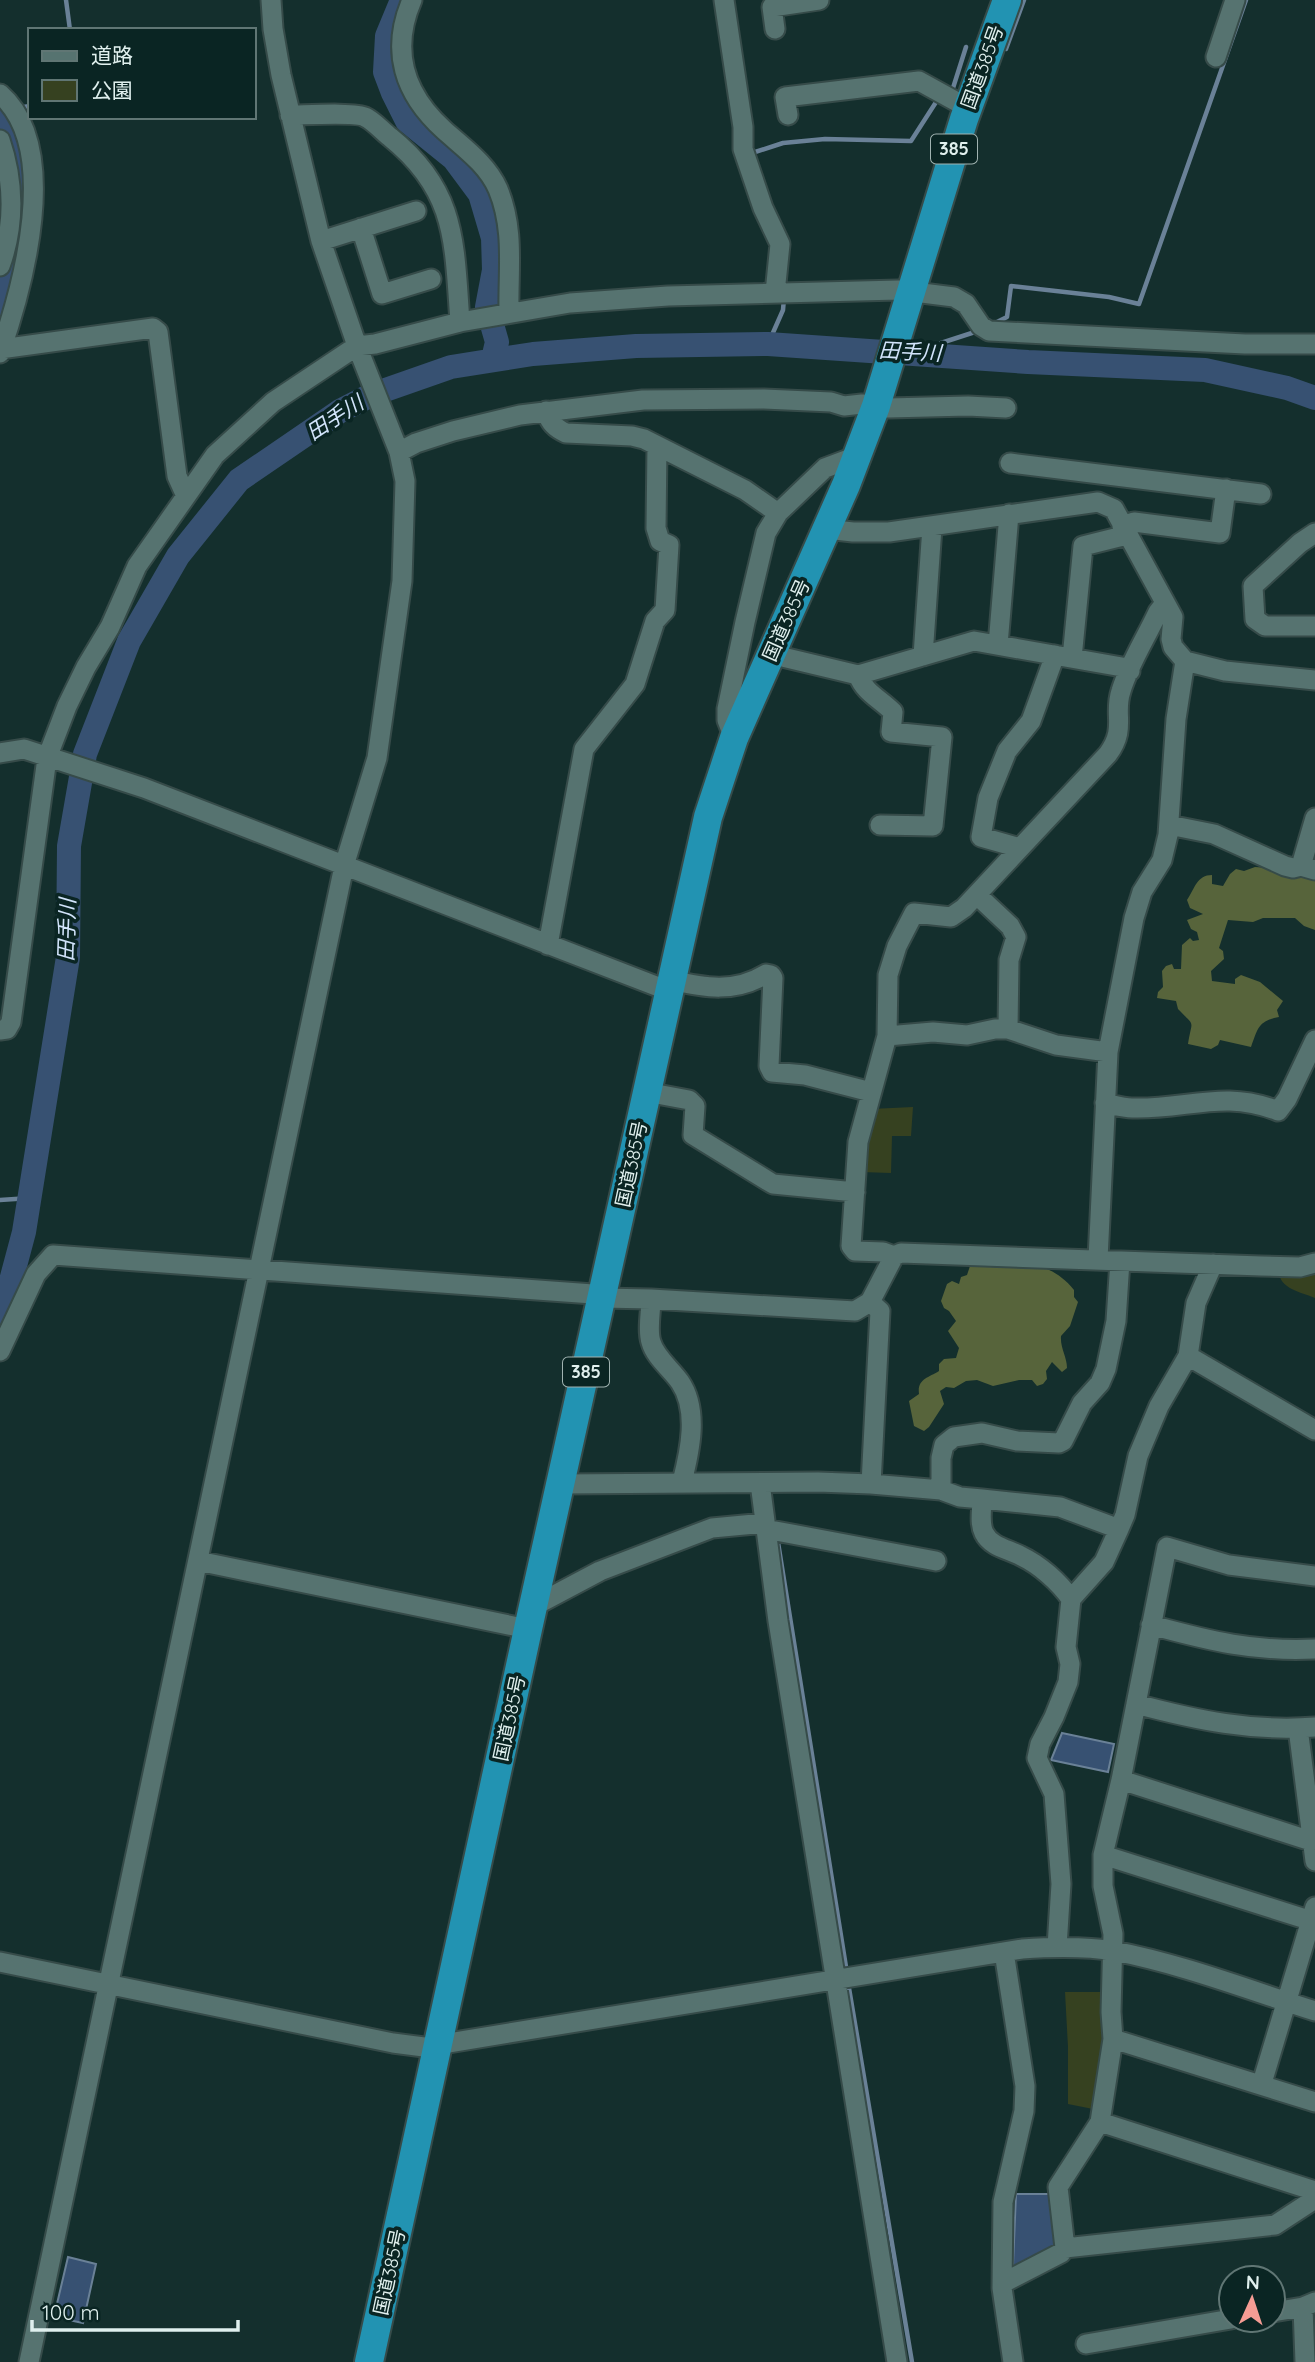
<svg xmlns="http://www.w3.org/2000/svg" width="1315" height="2362" viewBox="0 0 1315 2362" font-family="Quicksand,'Noto Sans JP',sans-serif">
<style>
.green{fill:#364120}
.forest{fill:#57643b}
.water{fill:#375172;stroke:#6a8197;stroke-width:2}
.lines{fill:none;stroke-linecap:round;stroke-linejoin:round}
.stream{stroke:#6a8197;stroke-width:4.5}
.river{stroke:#375172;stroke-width:24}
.minor-casing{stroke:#364b49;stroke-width:23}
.highway-casing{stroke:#364b49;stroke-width:32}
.minor{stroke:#567370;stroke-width:19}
.highway{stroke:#2293b2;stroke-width:28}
.labels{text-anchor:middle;stroke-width:7;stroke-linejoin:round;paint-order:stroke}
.shield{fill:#0a2523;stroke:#a0b3b1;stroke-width:2}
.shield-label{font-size:18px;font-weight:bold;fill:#e0f0ee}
.street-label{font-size:19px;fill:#e0f0ee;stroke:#0a2523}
.water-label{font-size:21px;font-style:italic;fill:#d2e4fb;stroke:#0a2523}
</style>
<rect width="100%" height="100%" fill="#142f2d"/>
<path class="green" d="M 913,1107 L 911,1136 L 892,1136 L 891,1173 L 861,1172 L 871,1109 Z
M 1315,1269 L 1315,1298 C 1301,1292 1279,1289 1279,1271 Z
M 1065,1992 L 1106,1992 L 1106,2039 L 1093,2109 L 1068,2104 L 1068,2047 Z"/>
<path class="forest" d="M 1255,867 L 1269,868 L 1315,880 L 1315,930 L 1304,926 L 1295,918 L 1263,918 L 1253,922 L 1228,920 L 1219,948 L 1223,951 L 1224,959 L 1211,971 L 1212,981 L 1235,984 L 1235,979 L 1241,975 L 1260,982 L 1283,1001 L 1277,1010 L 1279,1017 C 1258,1021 1258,1028 1251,1047 L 1220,1040 L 1218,1045 L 1211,1049 L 1188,1044 C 1192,1018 1196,1028 1178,1009 L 1176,1001 L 1157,998 L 1158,992 L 1163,987 L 1162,971 L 1166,966 L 1172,964 L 1174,969 L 1181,969 L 1182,945 L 1190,938 L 1193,941 L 1199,940 L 1197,932 L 1191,929 L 1187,920 L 1203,914 L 1190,908 L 1187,900 C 1195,888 1197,875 1212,875 L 1212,884 L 1223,886 L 1230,874 L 1236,869 L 1244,871 Z
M 971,1263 C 1012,1264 1047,1256 1074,1290 L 1074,1297 L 1078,1302 L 1070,1326 L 1061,1336 C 1060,1348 1067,1357 1067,1368 L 1062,1372 L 1052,1362 L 1046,1371 L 1047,1379 L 1043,1384 L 1037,1386 L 1032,1380 L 1019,1380 L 993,1386 L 977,1380 L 966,1381 L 954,1388 L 946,1387 L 940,1391 L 944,1404 L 929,1427 L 924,1431 L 914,1426 L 909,1401 L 919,1394 C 917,1379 928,1378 939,1371 L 939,1364 L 944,1359 L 956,1358 L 959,1348 L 948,1331 L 956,1321 L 949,1311 L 944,1308 L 941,1301 L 947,1284 L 952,1281 L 959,1284 L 961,1277 L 967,1275 Z"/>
<path class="water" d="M 1062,1733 L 1114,1744 L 1108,1772 L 1051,1760 Z
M 1016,2194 L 1051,2194 L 1056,2243 L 1054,2249 L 1015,2266 L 1013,2265 Z
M 68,2257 L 96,2264 L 83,2323 L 64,2319 L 66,2311 L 56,2308 Z"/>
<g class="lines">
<path class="stream" d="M 66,0 L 70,30
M 1006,49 L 1024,0
M 948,91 L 953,88 L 966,47
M 17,108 L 30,106
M 753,156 L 752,153 L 783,143 L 825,139 L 911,141 L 938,99
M 995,323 L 1007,317 L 1011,286 L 1109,297 L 1139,304 L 1246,0
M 768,344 L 783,310 L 784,298
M 936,356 L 941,343 L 978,331
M 0,1200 L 30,1198
M 777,1536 L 847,1973
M 848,1982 L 912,2362"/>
<path class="river" d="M 402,0 L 387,36 L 385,72 L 393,93 L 407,121 L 454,159 L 480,194 L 493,238 L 494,270 L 487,307 L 497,342 L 493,359
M 0,112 C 8,126 18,140 22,156 C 37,207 10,257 0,306
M 0,1312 L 8,1292 L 24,1232 L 68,957 L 69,846 L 85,754 L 129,641 L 178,556 L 239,480 L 340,411 L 371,395 L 451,367 L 533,354 L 636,346 L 768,344 L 1028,362 L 1205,370 L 1287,388 L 1315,398"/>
<defs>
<path id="minor" d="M 412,0 C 390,51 404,94 444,130 C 464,148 487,164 498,189 C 515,230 508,270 509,312
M 724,0 L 743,127 L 743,149 L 763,208 L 780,244 L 775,293
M 775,29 L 772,7 L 819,0
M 1216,57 L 1235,0
M 0,94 C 62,148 23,286 0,353
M 290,115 C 304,115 356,112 365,117 C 374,121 382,131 390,137 C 457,191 454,242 460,322
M 788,115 L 785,97 L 919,81 L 968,108
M 0,140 C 14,181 15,225 0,266
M 361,228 L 382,294 L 431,279
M 321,241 L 416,211
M 0,349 L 153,328 L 158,332 L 177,476 L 186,496
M 546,411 C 550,423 555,428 566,433 L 632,436 L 644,439 L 745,490 L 778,513
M 399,452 L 416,443 L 453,431 L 520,415 L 643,400 L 764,399 L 831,402 L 844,406 L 862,404 L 888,408 L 968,406 L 1006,408
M 1010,463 L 1261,494
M 1122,526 L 1134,522 L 1220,533 L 1226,489
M 826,529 L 853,532 L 889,532 L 1098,502 L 1114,509 L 1173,617 L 1171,639 L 1173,647 L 1185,661 L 1225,671 L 1315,680
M 1315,533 L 1300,543 L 1253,586 L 1255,619 L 1265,626 L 1315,626
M 1165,603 L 1158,612 C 1146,638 1129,664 1121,691 C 1113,715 1127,728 1108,754 L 964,908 L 951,917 L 914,913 L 897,946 L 888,975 L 887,1036 L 858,1142 L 851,1246 L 855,1251 L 883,1252 L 894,1256 L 901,1253 L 1261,1266 L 1300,1267 L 1315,1263
M 998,645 L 1009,514
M 770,654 L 858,675 L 974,641 L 1122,667 L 1130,671
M 923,656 L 932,527
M 1072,658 L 1083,546 L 1127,535
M 858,675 C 865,693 879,698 893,712 L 891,732 L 942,737 L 933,826 L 880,825
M 734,738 L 727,720 L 727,709 L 745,622 L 766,533 L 778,513 L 825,468 L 857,456
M 0,753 L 24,749 L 144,788 L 669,991
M 1315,818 L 1301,866 L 1315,870
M 1169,825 L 1214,834 L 1285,866 L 1293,868 L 1301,866
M 1020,848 L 981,837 L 988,798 L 1007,751 L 1031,721 L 1055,655
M 977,895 L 1010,926 L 1016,937 L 1009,960 L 1008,1029
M 548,945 L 584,749 L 635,684 L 655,621 L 665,610 L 669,545 L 660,541 L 656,528 L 657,446
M 671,980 C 705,988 735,993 766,974 L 771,975 L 773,978 L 769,1066 L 772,1072 L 805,1075 L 871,1092
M 0,1030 L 7,1029 L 11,1022 L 47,758 L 67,706 L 86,667 L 110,627 L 137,566 L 215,455 L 273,402 L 357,346 L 375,344 L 460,322 L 570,303 L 668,296 L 898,290 L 954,297 L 966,304 L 981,326 L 989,331 L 1245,344 L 1315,344
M 887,1036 L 933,1032 L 967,1035 L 995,1029 L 1008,1029 L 1056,1045 L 1108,1052
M 646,1092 L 689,1100 L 695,1106 L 693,1135 L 773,1184 L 855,1192
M 1105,1103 C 1114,1105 1124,1108 1132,1108 C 1186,1110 1224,1089 1278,1111 L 1287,1099 L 1315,1040
M 1098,1259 L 1108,1052 L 1134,918 L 1142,892 L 1162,860 L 1168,835 L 1176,719 L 1185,661
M 651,1299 C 651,1312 647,1330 651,1342 C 655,1357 671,1369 680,1382 C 699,1410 690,1451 682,1482
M 870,1302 L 880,1311 L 871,1484
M 0,1351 L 36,1274 L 53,1255 L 593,1294 L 602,1298 L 651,1299 L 855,1311 L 870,1302 L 894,1256
M 1188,1356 L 1315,1430
M 760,1483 L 778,1621 L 897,2362
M 561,1484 L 818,1482 L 871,1484 L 941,1490 L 960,1497 L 982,1499 L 1060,1507 L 1119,1529 L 1125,1515 L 1138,1456 L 1159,1406 L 1188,1356 L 1196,1303 L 1213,1264
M 941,1490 L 941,1458 L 944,1445 L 954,1437 L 982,1433 L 1017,1441 L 1059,1443 L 1063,1441 L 1082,1403 L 1100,1383 L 1106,1369 L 1116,1321 L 1120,1261
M 982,1499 C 982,1510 979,1523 984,1533 C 991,1547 1008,1549 1021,1556 C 1040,1565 1059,1582 1071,1599 L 1066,1647 L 1070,1664 L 1068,1682 L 1054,1717 L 1040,1744 L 1037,1758 L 1054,1794 L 1061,1884 L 1057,1947
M 765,1529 L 936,1561
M 198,1561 L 528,1629
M 1315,1576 L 1229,1565 L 1167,1547 L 1121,1780 L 1103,1855 L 1103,1886 L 1113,1934 L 1111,2012 L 1113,2039 L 1100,2122 L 1058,2187 L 1065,2248 L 1275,2225 L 1315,2199
M 1071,1599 L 1104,1562 L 1119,1529
M 534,1606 L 600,1571 L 712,1528 L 765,1523
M 1151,1625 C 1210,1641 1254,1652 1315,1649
M 1136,1704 C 1196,1720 1253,1732 1315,1727
M 1298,1728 L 1315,1861
M 1121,1780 L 1311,1841
M 1103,1855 L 1312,1921
M 1004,1952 L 1025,2086 L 1024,2111 L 1003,2202 L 1002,2288 L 1013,2362
M 0,1962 L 393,2043 L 424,2047 L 1022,1949 C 1053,1947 1084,1946 1114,1951 C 1182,1964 1249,1990 1315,2011
M 1113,2039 L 1315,2102
M 1262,2083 L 1315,1907
M 1100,2122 L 1315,2191
M 1003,2283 L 1061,2253 L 1065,2248
M 1303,2307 L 1305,2362
M 1273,2312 L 1303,2307 L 1315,2302
M 1086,2344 L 1231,2319
M 29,2362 L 344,866 L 377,758 L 402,581 L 405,481 L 399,452 L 357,346 L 321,241 L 281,75 L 273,29 L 271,0"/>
<path id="highway" d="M 369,2362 L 528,1629 L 708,817 L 734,738 L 846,485 L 876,406 L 964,119 L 1007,0"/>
</defs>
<use href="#minor" class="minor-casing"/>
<use href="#highway" class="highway-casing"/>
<use href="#minor" class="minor"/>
<use href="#highway" class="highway"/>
</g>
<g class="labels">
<g class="shield">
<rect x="931" y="134.5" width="46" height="29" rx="5"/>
<rect x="563" y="1357.5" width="46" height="29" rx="5"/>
</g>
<g class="shield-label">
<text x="954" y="155">385</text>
<text x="586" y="1378">385</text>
</g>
<g class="street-label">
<text transform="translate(982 67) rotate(-70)" y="7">国道385号</text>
<text transform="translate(786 620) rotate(-66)" y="7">国道385号</text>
<text transform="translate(631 1164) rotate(-78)" y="7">国道385号</text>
<text transform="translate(509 1718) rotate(-78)" y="7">国道385号</text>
<text transform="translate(389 2272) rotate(-78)" y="7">国道385号</text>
</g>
<g class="water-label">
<text transform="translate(910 352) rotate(3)" y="7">田手川</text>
<text transform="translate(335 418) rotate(-33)" y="7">田手川</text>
<text transform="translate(67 930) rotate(-88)" y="7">田手川</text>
</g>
</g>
<rect x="28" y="28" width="228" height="91" fill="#0a2523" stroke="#607674" stroke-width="2"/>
<rect x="42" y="51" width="35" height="10" fill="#567370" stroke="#607674" stroke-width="2"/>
<text x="91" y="63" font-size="21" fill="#e0f0ee">道路</text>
<rect x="42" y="80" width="35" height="21" fill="#364120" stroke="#607674" stroke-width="2"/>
<text x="91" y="98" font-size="21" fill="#e0f0ee">公園</text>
<g transform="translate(1252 2299) rotate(3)"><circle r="33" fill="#0a2523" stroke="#607674" stroke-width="2"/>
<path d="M0-5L12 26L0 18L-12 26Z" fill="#f59c94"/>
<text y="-10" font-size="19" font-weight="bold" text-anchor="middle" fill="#e0f0ee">N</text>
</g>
<path d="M32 2320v10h206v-10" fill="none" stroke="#e0f0ee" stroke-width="3.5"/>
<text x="42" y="2320" font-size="21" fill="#e0f0ee" stroke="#0a2523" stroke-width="5" paint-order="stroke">100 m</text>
</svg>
